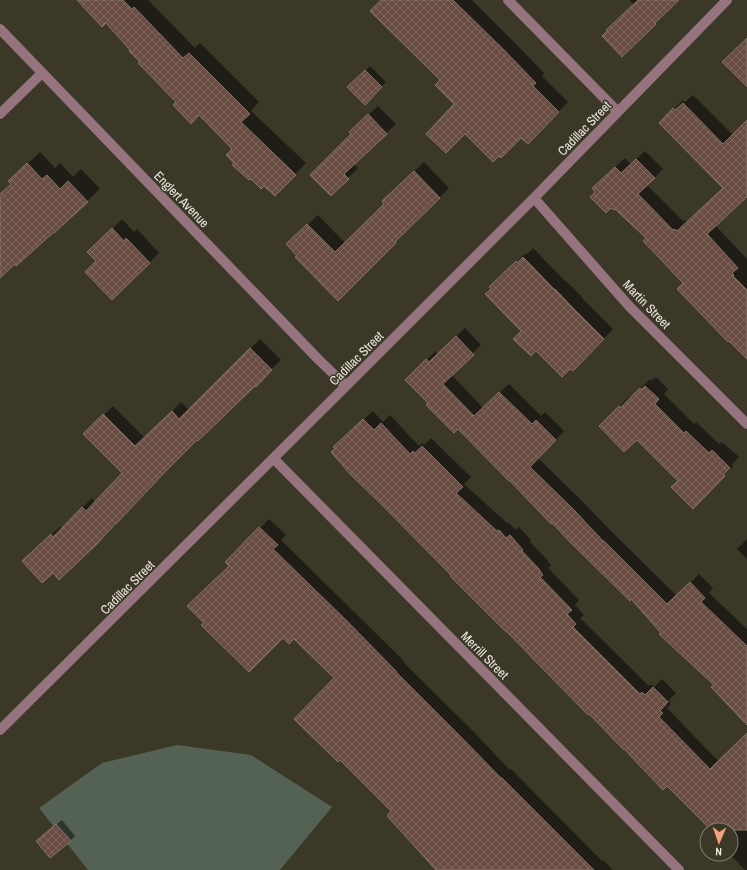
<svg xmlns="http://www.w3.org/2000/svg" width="747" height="870" viewBox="0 0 747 870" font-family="'Archivo Narrow',sans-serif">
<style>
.green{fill:#546254}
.shadow{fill:#0007}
.building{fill:url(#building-cross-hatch);stroke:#84726b}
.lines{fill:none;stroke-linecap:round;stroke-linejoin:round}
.minor{stroke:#95737f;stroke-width:10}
.labels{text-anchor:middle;stroke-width:3;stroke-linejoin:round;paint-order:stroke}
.street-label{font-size:13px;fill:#e9e7dd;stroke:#3b3828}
</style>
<defs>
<pattern id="building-cross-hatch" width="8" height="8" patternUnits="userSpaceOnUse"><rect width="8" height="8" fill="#6a4d42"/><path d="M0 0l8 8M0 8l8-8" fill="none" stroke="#7f675d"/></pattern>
</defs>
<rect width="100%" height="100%" fill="#3b3828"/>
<path class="green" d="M 177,745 L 251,755 L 332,807 L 280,870 L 88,870 L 39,808 L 102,763 Z"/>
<path class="shadow" d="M 78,0 L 148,0 L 195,48 L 200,43 L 259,102 L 251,111 L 306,163 L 275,195 L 264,185 L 236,163 L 234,149 L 199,114 L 178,102 L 106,22 Z
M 382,0 L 472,0 L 513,41 L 544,73 L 542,76 L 568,102 L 528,143 L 521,136 L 499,155 L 456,104 L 441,80 Z
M 629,0 L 677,0 L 648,30 L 634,5 Z
M 747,39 L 747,88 L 728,69 Z
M 370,66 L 386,82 L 365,103 L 349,87 Z
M 693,95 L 733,135 L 747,121 L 747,196 L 715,225 L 747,259 L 747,357 L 647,238 L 597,192 L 602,179 L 625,158 L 631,164 L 645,151 L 663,169 L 647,185 L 683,221 L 685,220 L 687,222 L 724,188 L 660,123 L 683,100 L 685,102 Z
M 378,106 L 396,124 L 353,164 L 358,168 L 331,195 L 352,134 L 360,123 Z
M 40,152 L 55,168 L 60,163 L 73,177 L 81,169 L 100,189 L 87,201 L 16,264 L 15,263 L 0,262 L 0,218 L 12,184 L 22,169 Z
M 424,162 L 449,188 L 404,232 L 405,232 L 338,300 L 288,244 L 318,215 L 346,244 L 386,204 L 393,192 Z
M 122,219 L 134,232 L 137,229 L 159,253 L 149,263 L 97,261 L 89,252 Z
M 533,248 L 565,281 L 565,280 L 582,297 L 582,298 L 613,329 L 573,370 L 522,331 L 492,289 L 500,277 L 526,253 L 527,254 Z
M 465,328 L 481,345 L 451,374 L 483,408 L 509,384 L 541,416 L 545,412 L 564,431 L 538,458 L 583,502 L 613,533 L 677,596 L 699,574 L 713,588 L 709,593 L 747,629 L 747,723 L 715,685 L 662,633 L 631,598 L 458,427 L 429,403 L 406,380 L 435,352 L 438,354 Z
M 260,339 L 281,360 L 255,385 L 197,439 L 32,552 L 61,526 L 63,528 L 92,498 L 96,503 L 123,473 L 85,434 L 113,406 L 145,438 L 181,402 L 189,410 Z
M 656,377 L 668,389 L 664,394 L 694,424 L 696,422 L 719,444 L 722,442 L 739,457 L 732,464 L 733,466 L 693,507 L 679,481 L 637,438 L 600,426 L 629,397 L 630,399 L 650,379 L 651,381 Z
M 373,411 L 383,422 L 390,415 L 419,446 L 422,443 L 424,445 L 431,438 L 471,477 L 464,484 L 507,523 L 508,522 L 516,530 L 519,527 L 531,540 L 530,542 L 548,561 L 548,562 L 551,565 L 548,568 L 579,600 L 575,605 L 584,615 L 580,618 L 649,686 L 651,684 L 654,687 L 662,679 L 676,693 L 668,701 L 671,704 L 667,708 L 719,762 L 747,734 L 747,870 L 745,870 L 730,854 L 731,854 L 731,830 L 713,830 L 453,575 L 343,438 Z
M 269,519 L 286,535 L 281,540 L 405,662 L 404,663 L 471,729 L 510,770 L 511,769 L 602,861 L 603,860 L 613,870 L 444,870 L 393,811 L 340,759 L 335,678 L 294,637 L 283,637 L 205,623 L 231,566 L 227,562 Z
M 747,539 L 747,559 L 737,549 Z
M 62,820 L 75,836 L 70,841 L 41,836 Z"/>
<path class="building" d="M 77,0 L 123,0 L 132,9 L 134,7 L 183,58 L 189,53 L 250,114 L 241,122 L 296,175 L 275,196 L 264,186 L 261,189 L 251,179 L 249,180 L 232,165 L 234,163 L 226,155 L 232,149 L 199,115 L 191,124 L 173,105 L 176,102 L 138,63 L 140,62 L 129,51 L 130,50 L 106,23 L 102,27 Z
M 381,0 L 453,0 L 504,50 L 536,83 L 533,86 L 559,112 L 528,144 L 521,138 L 501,158 L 499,156 L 493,162 L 465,134 L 446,153 L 426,134 L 454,104 L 435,85 L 440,80 L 370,11 Z
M 638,0 L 679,0 L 655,23 L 656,24 L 649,31 L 622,57 L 602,36 L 607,31 L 606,30 Z
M 747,38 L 747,87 L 722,62 Z
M 365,70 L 382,87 L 365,105 L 347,87 Z
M 683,103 L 723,144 L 747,120 L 747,197 L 707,234 L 738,268 L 732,273 L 734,275 L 733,276 L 747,290 L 747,359 L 729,341 L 728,342 L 677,289 L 683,283 L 643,241 L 646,238 L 615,209 L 614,210 L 611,208 L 606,213 L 590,197 L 595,192 L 592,188 L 615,167 L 621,173 L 636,159 L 655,178 L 638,194 L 673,230 L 675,229 L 677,231 L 723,188 L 659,123 L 673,108 L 675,110 Z
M 368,114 L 387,134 L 344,174 L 349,179 L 331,196 L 310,175 L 351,134 L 349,132 Z
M 27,163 L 42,179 L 47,175 L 60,189 L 68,181 L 88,202 L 54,233 L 54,232 L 16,266 L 15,264 L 0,278 L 0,194 L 11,184 L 8,181 Z
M 414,171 L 440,198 L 395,242 L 396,243 L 338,301 L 295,257 L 297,256 L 286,244 L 307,224 L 335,252 L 384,204 L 382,201 Z
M 112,228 L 124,241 L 126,238 L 150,263 L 112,300 L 85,272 L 96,261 L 87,252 Z
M 523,257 L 555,290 L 555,289 L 573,308 L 604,339 L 573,371 L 570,369 L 562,377 L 536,351 L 531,356 L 513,339 L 521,331 L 485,294 L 491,289 L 489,287 L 516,261 L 517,263 Z
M 456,336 L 474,355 L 443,384 L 474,416 L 499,392 L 532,424 L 536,420 L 556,440 L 530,467 L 575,511 L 603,541 L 604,541 L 667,604 L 690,582 L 705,598 L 701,602 L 747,646 L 747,725 L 711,687 L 714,685 L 659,634 L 661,633 L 631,599 L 630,601 L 571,543 L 552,523 L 551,524 L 510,481 L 509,481 L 458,429 L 454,433 L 426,405 L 428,403 L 405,380 L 426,359 L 429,362 Z
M 250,348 L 272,370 L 256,387 L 255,386 L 198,441 L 197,440 L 165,472 L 116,524 L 116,523 L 97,544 L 59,580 L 53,573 L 42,583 L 22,561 L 51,534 L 53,537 L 82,507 L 86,511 L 122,473 L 83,434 L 103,414 L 135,446 L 172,411 L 179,419 Z
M 645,386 L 659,399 L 655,404 L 684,433 L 686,431 L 709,453 L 712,450 L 730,468 L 723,475 L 725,476 L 693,509 L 671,487 L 678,481 L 637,440 L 624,452 L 599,426 L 619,406 L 620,408 L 640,388 L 641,390 Z
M 363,419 L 374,430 L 381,423 L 410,454 L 413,451 L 415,453 L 422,446 L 463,487 L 456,493 L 497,531 L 499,530 L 506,538 L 510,535 L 523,550 L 522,551 L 540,570 L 540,571 L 543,575 L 540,577 L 572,610 L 567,614 L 576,624 L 573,627 L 640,694 L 642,692 L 645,695 L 653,687 L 668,702 L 660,711 L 663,713 L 659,717 L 710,769 L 747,733 L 747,830 L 711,830 L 667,786 L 663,790 L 624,749 L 624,750 L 589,714 L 588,715 L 506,631 L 505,631 L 450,576 L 451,575 L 381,504 L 351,475 L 331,452 L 335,449 L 333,447 Z
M 259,527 L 278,545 L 273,549 L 346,620 L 396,671 L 396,672 L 462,738 L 501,778 L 502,778 L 594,870 L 436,870 L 387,816 L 391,811 L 340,760 L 338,762 L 294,719 L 334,678 L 294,639 L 289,644 L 283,638 L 249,672 L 201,625 L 204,623 L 187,606 L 229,566 L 225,562 Z
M 56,824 L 71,841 L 50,858 L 36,841 Z"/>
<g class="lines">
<path class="minor" d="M 508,0 L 618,112
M 0,29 L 319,360 L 346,386
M 0,114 L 42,73
M 534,198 L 629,306 L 747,424
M 274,459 L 679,870
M 0,730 L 346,386 L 534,198 L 727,0"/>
</g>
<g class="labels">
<g class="street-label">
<text transform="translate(584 128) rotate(-46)" y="5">Cadillac Street</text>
<text transform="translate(182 199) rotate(46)" y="5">Englert Avenue</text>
<text transform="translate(647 304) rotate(46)" y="5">Martin Street</text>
<text transform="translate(356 358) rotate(-45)" y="5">Cadillac Street</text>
<text transform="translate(127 587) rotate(-45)" y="5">Cadillac Street</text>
<text transform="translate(485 655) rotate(45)" y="5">Merrill Street</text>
</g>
</g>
<g transform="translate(719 842) rotate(182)"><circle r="19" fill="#3b3828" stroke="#817e70"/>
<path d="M0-3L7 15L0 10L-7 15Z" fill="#f1a17d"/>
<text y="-6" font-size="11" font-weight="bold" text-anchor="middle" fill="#e9e7dd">N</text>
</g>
</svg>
